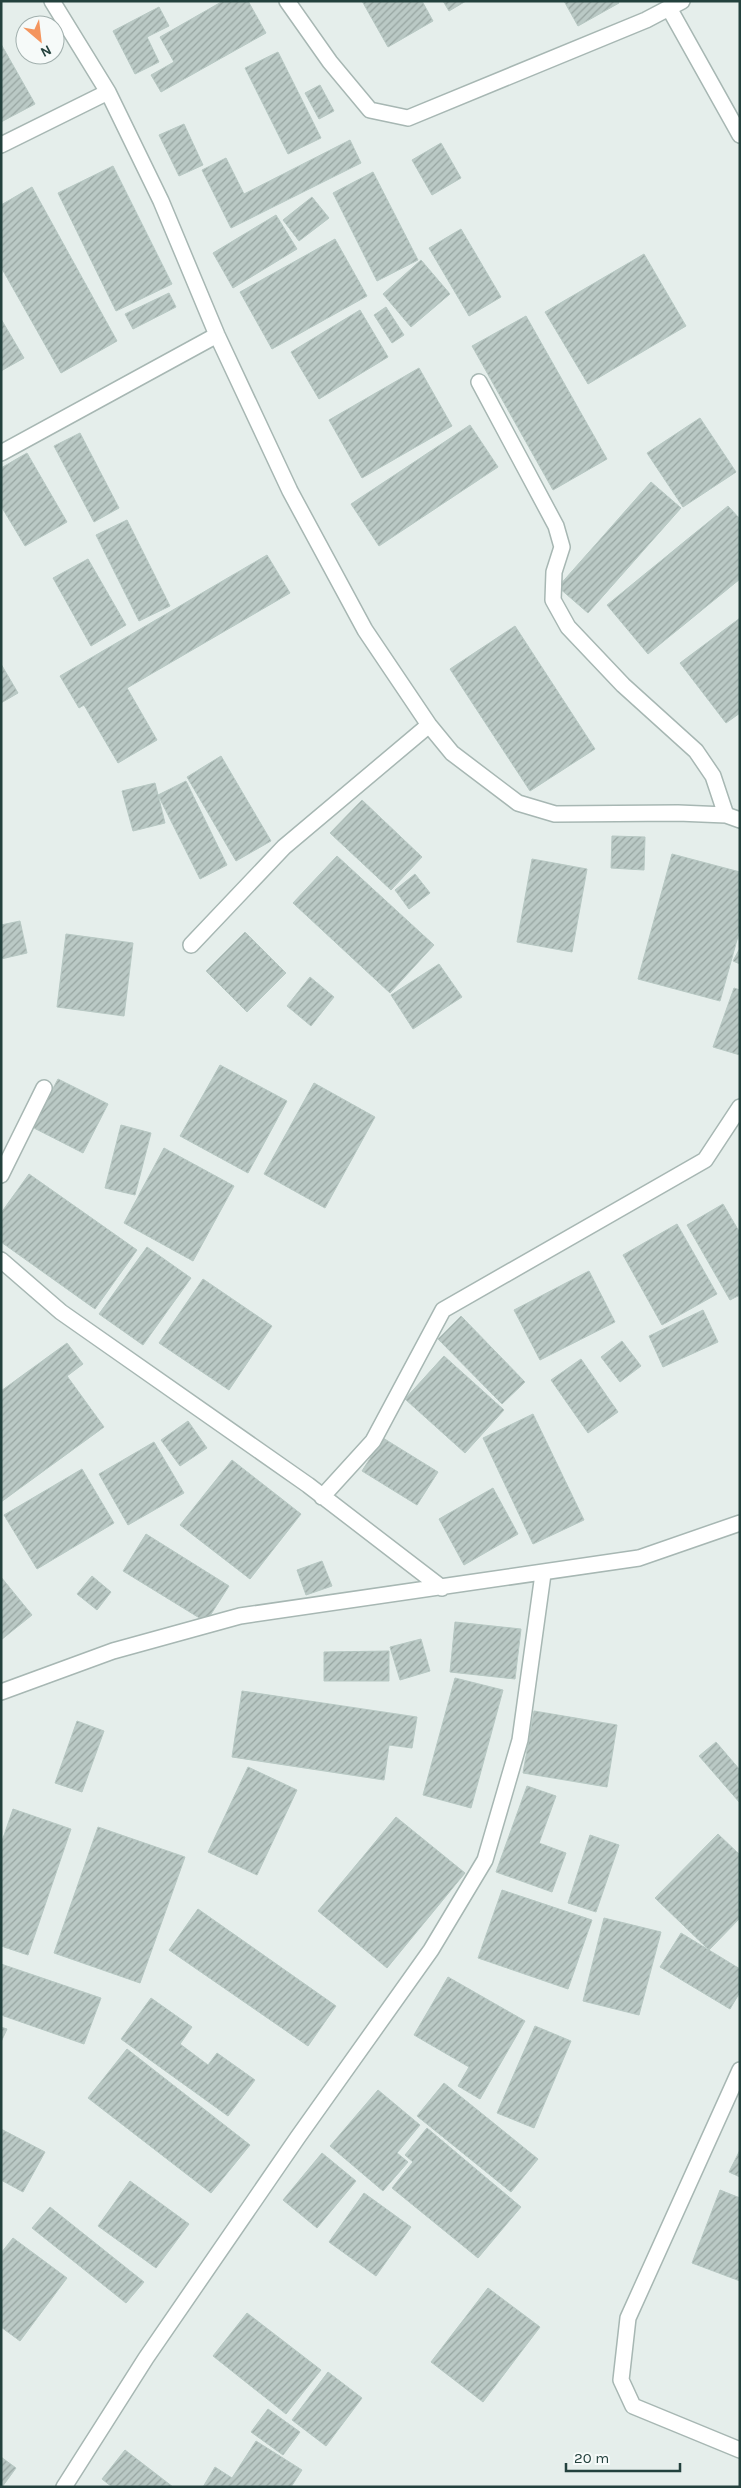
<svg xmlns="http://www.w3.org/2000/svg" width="741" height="2488" viewBox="0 0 741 2488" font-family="Karla,sans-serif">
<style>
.building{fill:url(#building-hatch);stroke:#b7c8c3}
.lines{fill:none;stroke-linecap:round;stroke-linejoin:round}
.street-casing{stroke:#a7b7b3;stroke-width:18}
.street{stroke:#fff;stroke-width:15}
</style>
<defs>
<pattern id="building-hatch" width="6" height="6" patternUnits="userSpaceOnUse" patternTransform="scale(1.25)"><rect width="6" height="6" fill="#bac9c5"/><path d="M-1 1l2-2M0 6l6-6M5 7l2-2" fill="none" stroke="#97a5a1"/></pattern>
</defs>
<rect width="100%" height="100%" fill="#e5eeeb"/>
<path class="building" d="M 223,1 L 248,1 L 266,33 L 161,92 L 151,75 L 174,62 L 160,37 Z
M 362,1 L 422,1 L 433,21 L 388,47 Z
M 443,1 L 466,1 L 449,11 Z
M 564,1 L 618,1 L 619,3 L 578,26 Z
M 159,7 L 169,26 L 147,37 L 159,62 L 135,74 L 113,31 Z
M 1,44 L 35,104 L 1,122 Z
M 278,52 L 321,138 L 288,154 L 245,68 Z
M 320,85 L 334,111 L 319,119 L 305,93 Z
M 184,124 L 203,165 L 179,176 L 159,135 Z
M 350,140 L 361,163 L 231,228 L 202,170 L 226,158 L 244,194 Z
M 441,143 L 461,178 L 432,195 L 412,160 Z
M 113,166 L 172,284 L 116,311 L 58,193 Z
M 373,172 L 418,260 L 377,281 L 333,193 Z
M 32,187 L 117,341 L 61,373 L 1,267 L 1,205 Z
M 312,197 L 329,218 L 299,241 L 283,220 Z
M 276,215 L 297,249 L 233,288 L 213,253 Z
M 461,229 L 501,297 L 469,316 L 429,248 Z
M 335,239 L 367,296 L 272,349 L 240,292 Z
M 644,254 L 686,326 L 588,384 L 545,312 Z
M 421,260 L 450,294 L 411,327 L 383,294 Z
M 169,293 L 176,307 L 133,329 L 125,314 Z
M 386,307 L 404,335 L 392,343 L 374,315 Z
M 360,310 L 388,357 L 319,399 L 291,352 Z
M 526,316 L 607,459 L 553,490 L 472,346 Z
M 1,319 L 24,358 L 1,371 Z
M 419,368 L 452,426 L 362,478 L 329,420 Z
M 700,418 L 736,472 L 683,507 L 647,453 Z
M 470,425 L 498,467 L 379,546 L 351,504 Z
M 80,433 L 119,508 L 94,522 L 54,446 Z
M 27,453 L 67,522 L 25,546 L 1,506 L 1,468 Z
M 651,482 L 681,508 L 588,613 L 558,587 Z
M 728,506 L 740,519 L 740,579 L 648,654 L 607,605 Z
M 127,520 L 170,606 L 139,621 L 96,535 Z
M 267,555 L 290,593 L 127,688 L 157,740 L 118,763 L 84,705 L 79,708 L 60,676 Z
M 88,559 L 126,625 L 91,646 L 53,578 Z
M 740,618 L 740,713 L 726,723 L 680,663 Z
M 515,626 L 595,749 L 530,791 L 450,669 Z
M 1,664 L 18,693 L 1,703 Z
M 221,756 L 271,841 L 236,861 L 187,777 Z
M 186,781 L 227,865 L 200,879 L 158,795 Z
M 155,783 L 165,823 L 133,831 L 122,791 Z
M 362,800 L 422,857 L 391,890 L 330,833 Z
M 612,836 L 645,837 L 644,870 L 611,868 Z
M 672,854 L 740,872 L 740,929 L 720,1001 L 638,979 Z
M 337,856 L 434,945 L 390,993 L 293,903 Z
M 532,859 L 587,869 L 572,952 L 517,942 Z
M 415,874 L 430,893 L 409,909 L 395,890 Z
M 20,921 L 27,953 L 1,959 L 1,925 Z
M 245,932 L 286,973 L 247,1012 L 206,971 Z
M 66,934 L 133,943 L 124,1016 L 57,1007 Z
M 740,948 L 740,964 L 733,961 Z
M 439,964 L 462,997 L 413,1029 L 391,995 Z
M 310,977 L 334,997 L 311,1026 L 287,1006 Z
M 734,988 L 740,990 L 740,1055 L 713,1047 Z
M 220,1065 L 287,1101 L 248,1173 L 180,1136 Z
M 58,1079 L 108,1104 L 83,1153 L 32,1127 Z
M 314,1083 L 375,1117 L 325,1208 L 264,1174 Z
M 121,1125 L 151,1133 L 135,1195 L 105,1188 Z
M 164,1148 L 234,1186 L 193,1261 L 124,1223 Z
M 29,1174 L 137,1250 L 95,1309 L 1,1242 L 1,1213 Z
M 723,1204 L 740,1233 L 740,1295 L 730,1300 L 687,1225 Z
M 677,1224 L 717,1294 L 662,1325 L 623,1255 Z
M 147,1247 L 191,1278 L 143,1345 L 99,1314 Z
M 589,1271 L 615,1322 L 540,1360 L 514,1310 Z
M 203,1279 L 272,1326 L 229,1390 L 159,1343 Z
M 703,1310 L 718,1342 L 663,1367 L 649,1336 Z
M 461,1316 L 525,1382 L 502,1404 L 438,1339 Z
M 622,1341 L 641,1366 L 620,1382 L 601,1357 Z
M 67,1343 L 83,1364 L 67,1376 L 104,1427 L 1,1502 L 1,1391 Z
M 444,1356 L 504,1410 L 465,1453 L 405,1399 Z
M 581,1359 L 618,1412 L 588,1433 L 551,1380 Z
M 533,1414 L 584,1520 L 533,1544 L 483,1438 Z
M 188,1421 L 207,1448 L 180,1466 L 161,1440 Z
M 383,1438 L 438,1472 L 417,1505 L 362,1471 Z
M 154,1442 L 184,1493 L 128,1525 L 99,1474 Z
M 232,1460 L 301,1514 L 250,1579 L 180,1525 Z
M 82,1469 L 114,1523 L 37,1569 L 4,1515 Z
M 493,1488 L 518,1534 L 464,1565 L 439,1519 Z
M 146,1534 L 229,1586 L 206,1622 L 123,1571 Z
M 322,1561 L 332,1586 L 306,1595 L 297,1570 Z
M 92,1576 L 111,1592 L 97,1610 L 77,1594 Z
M 1,1577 L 32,1615 L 1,1640 Z
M 455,1622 L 521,1629 L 515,1679 L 450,1672 Z
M 421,1639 L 430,1671 L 400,1680 L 390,1647 Z
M 389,1651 L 389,1681 L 324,1681 L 324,1652 Z
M 455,1678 L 503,1690 L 471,1808 L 423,1795 Z
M 242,1691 L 417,1717 L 412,1748 L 389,1745 L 384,1780 L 232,1757 Z
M 534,1711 L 617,1725 L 607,1787 L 523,1773 Z
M 77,1721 L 104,1731 L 82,1792 L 55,1783 Z
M 716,1742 L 740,1770 L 740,1803 L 699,1756 Z
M 248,1767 L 297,1790 L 257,1875 L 208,1852 Z
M 527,1786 L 556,1796 L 539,1843 L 566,1853 L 552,1892 L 496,1872 Z
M 13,1809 L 71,1829 L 28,1955 L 1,1946 L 1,1844 Z
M 396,1817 L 465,1873 L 387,1968 L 318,1911 Z
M 98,1827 L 185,1857 L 140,1983 L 54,1953 Z
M 718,1834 L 740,1855 L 740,1918 L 709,1950 L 655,1898 Z
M 590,1835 L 619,1845 L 596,1912 L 568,1903 Z
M 502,1890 L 592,1920 L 568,1989 L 478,1958 Z
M 198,1909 L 336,2006 L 308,2046 L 169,1950 Z
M 604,1918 L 661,1932 L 639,2015 L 583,2001 Z
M 681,1933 L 740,1969 L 740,1992 L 730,2009 L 660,1967 Z
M 1,1964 L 101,1998 L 84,2044 L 1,2015 Z
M 448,1977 L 525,2021 L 480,2099 L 458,2086 L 469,2067 L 414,2035 Z
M 151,1998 L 192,2027 L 180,2044 L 208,2065 L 217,2053 L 255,2080 L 228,2116 L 121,2039 Z
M 535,2026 L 571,2041 L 534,2128 L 497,2113 Z
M 1,2027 L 7,2029 L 1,2042 Z
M 127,2049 L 250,2145 L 211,2193 L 88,2098 Z
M 444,2083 L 538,2159 L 511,2192 L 417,2116 Z
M 378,2090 L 420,2125 L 397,2153 L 408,2162 L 383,2191 L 330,2146 Z
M 427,2128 L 521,2207 L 478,2258 L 392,2188 L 413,2162 L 405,2155 Z
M 1,2129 L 45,2152 L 23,2192 L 1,2180 Z
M 740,2150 L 740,2177 L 729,2172 Z
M 322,2153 L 356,2181 L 317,2228 L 283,2200 Z
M 130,2181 L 189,2224 L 156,2268 L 98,2226 Z
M 720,2190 L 740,2198 L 740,2281 L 692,2263 Z
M 364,2193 L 411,2227 L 376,2276 L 329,2242 Z
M 50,2207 L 144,2282 L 126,2303 L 32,2228 Z
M 13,2238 L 67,2278 L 20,2341 L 1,2327 L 1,2253 Z
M 488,2288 L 540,2327 L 483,2402 L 431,2362 Z
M 247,2313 L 321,2370 L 286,2414 L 213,2356 Z
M 328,2372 L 362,2398 L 326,2446 L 292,2420 Z
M 268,2409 L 300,2432 L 283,2455 L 251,2432 Z
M 256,2441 L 302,2470 L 291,2487 L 203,2487 L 215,2467 L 232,2478 Z
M 125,2450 L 173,2487 L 112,2487 L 102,2479 Z
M 1,2457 L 16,2468 L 2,2487 L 1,2487 Z"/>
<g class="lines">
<defs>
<path id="street" d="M 52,1 L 108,92 L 161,201 L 217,335 L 290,491 L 365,630 L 429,725 L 452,753 L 518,803 L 555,814 L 678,813 L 726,815 L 740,820
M 287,1 L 330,62 L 370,110 L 408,118 L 646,20 L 682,1
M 669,8 L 740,135
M 1,145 L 108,92
M 479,382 L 556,526 L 562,547 L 554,572 L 553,600 L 568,627 L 623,685 L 696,751 L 713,776 L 726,815
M 1,453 L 217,335
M 191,945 L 284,847 L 429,725
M 1,1175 L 44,1088
M 1,1260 L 61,1312 L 308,1485 L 442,1588
M 322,1497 L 373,1441 L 443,1310 L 705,1160 L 740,1107
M 1,1692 L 113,1651 L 240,1616 L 639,1558 L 740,1523
M 740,2070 L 628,2318 L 621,2380 L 633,2406 L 740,2450
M 64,2487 L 146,2358 L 298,2137 L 431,1950 L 485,1860 L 520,1740 L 543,1574"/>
</defs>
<use href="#street" class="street-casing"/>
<use href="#street" class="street"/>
</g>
<rect width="741" height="2488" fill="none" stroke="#23413d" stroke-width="5"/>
<g transform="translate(40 40) rotate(152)"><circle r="24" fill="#f6faf9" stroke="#a2b0ae"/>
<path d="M0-4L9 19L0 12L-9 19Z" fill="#f4955e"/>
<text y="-8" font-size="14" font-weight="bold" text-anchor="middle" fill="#23413d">N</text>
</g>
<path d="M566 2463v8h114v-8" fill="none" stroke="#23413d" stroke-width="2.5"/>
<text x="574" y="2463" font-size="15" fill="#23413d" stroke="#f6faf9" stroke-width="4" paint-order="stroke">20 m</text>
</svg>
